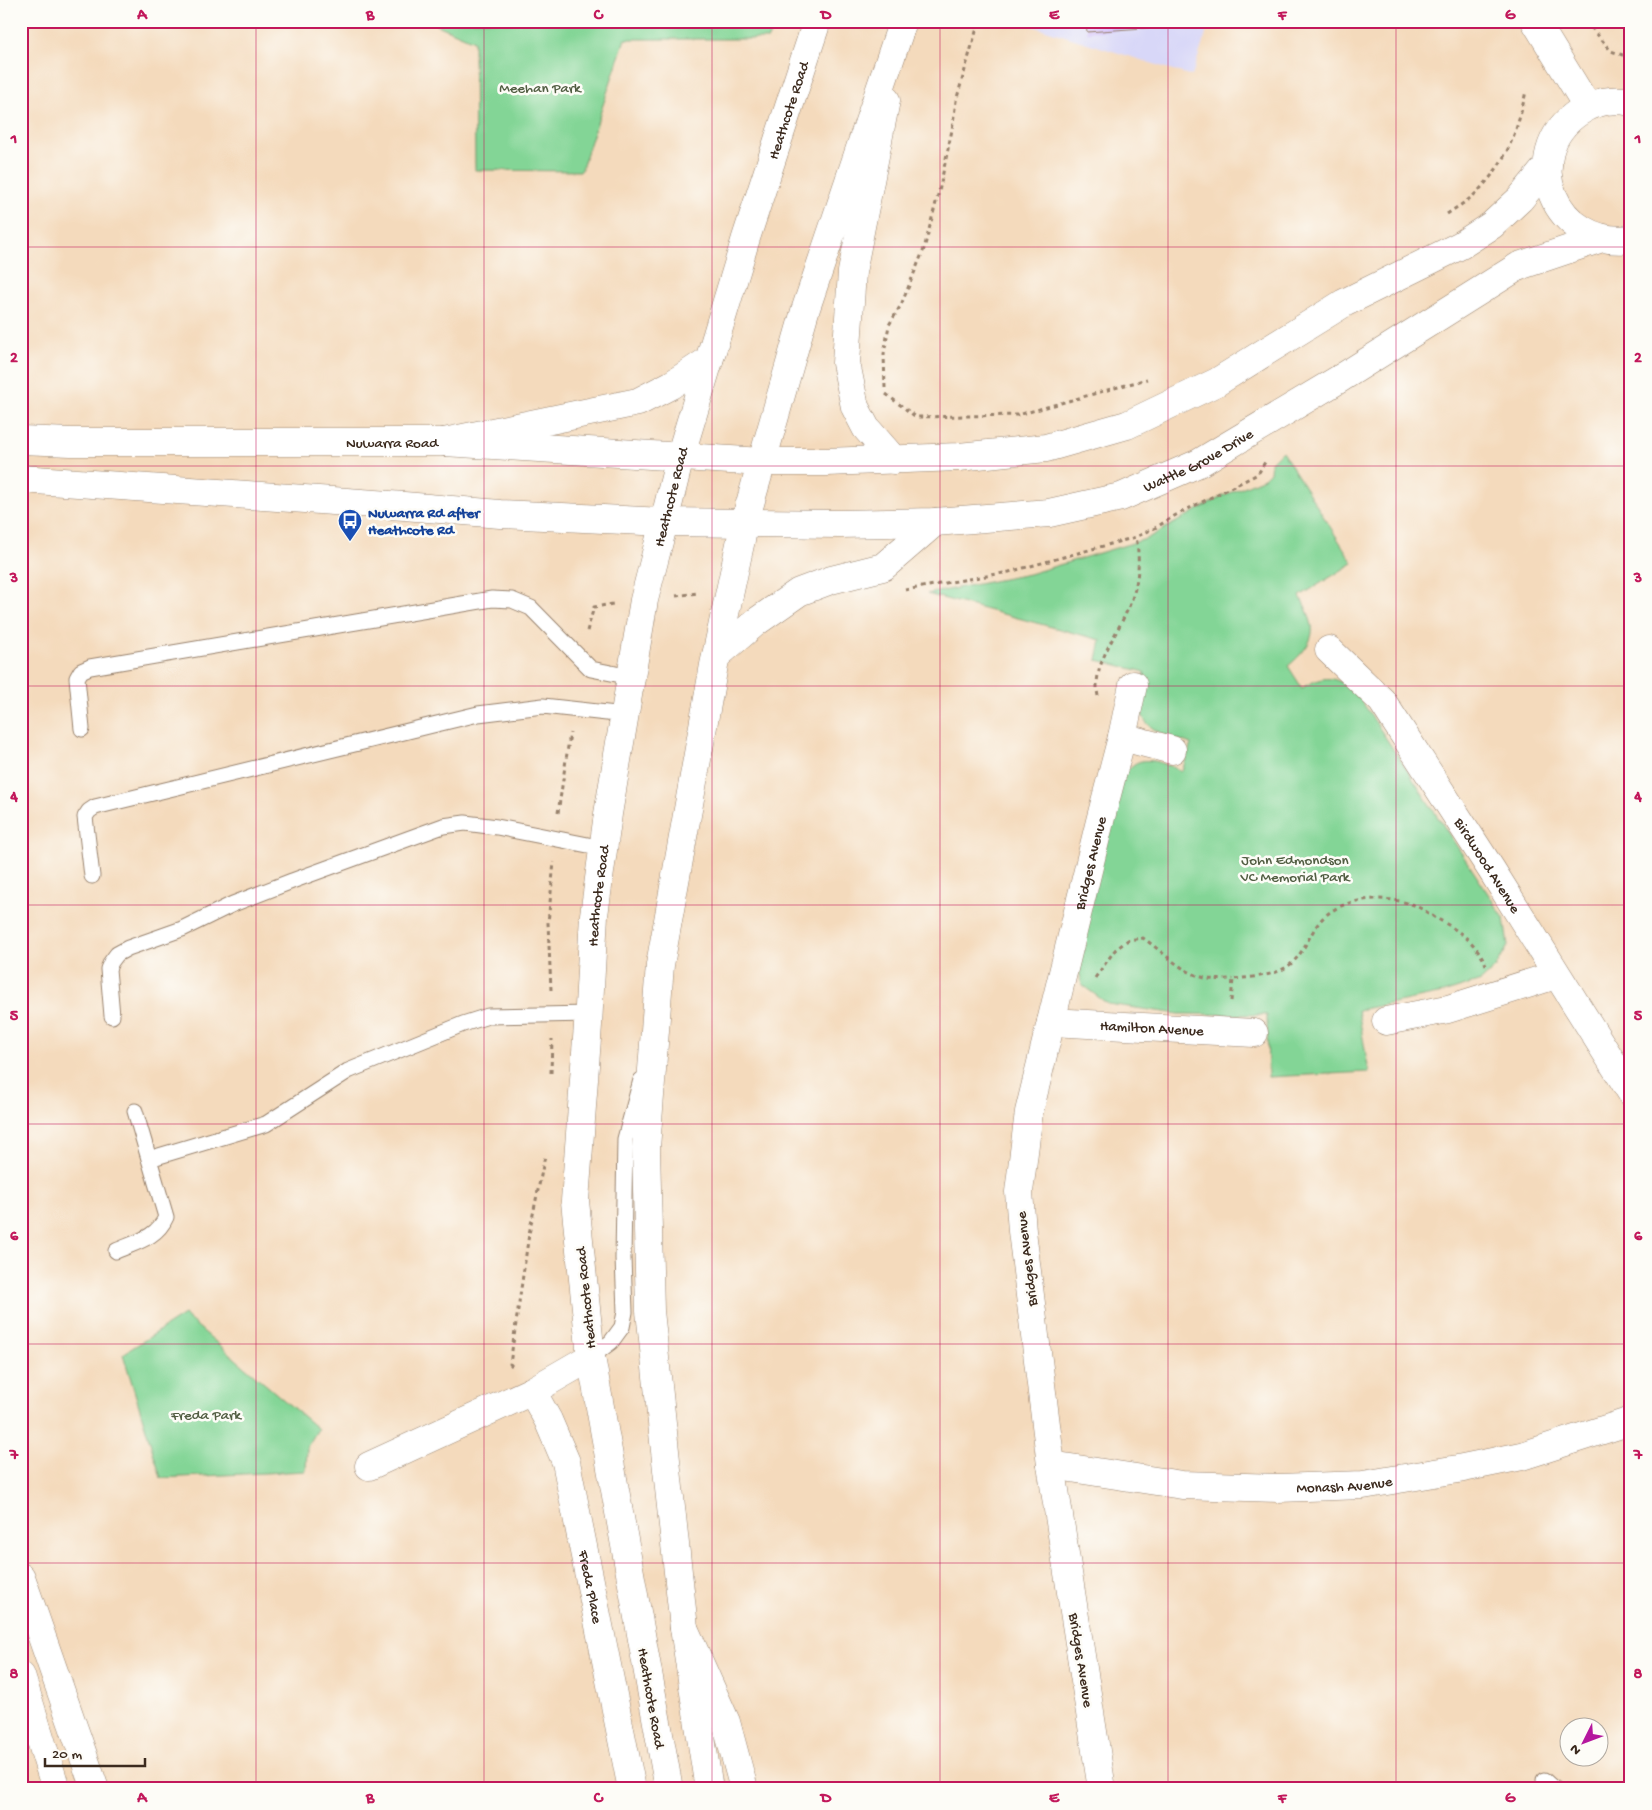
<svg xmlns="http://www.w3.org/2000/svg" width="1652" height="1810" viewBox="0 0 1652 1810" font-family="'Gochi Hand',sans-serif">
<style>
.built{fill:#d8d7f8}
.green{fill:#83d596;stroke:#5f805a}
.building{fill:#c7affc}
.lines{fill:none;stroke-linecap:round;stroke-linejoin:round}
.lane-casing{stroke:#98826d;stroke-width:17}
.street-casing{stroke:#98826d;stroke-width:29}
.secondary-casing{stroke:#98826d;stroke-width:29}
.primary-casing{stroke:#98826d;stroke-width:29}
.highway-casing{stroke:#98826d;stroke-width:29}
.path{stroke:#98826d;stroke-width:3;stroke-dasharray:4 4;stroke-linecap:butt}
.lane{stroke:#fff;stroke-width:15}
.street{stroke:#fff;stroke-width:28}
.secondary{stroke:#fff;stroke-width:28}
.primary{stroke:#fff;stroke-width:28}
.highway{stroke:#fff;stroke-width:28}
.grid{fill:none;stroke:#c2185b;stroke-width:1;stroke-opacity:0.55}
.labels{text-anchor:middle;stroke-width:5;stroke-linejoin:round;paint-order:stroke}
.park-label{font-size:15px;fill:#515d42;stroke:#fdfcf7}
.street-label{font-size:15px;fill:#3b2a1e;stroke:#fdfcf7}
.transit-label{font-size:15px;font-weight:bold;fill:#164399;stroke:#fdfcf7;text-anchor:start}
.neatline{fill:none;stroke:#c2185b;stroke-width:2}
.grid-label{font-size:16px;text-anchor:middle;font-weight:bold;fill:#c2185b}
</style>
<rect width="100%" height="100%" fill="#fdfcf7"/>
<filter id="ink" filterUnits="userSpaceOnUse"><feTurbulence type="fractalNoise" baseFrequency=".02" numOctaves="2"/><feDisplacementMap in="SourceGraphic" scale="10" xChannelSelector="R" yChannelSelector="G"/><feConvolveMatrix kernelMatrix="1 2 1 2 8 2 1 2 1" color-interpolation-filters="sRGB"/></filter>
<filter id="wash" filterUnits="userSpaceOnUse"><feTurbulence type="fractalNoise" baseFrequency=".0096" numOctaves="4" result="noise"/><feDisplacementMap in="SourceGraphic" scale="20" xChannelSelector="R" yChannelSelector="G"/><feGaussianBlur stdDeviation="1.12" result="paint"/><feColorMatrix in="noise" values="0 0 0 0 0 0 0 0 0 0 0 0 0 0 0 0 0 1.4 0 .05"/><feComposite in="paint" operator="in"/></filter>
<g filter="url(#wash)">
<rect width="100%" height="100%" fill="#f4dabc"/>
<path class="built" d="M 1017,21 L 1210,21 L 1192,76 Z"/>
<path class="green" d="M 428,21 L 775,21 L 768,39 L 625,39 L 581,171 L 475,170 L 474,41 Z
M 1282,451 L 1353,563 L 1300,596 C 1304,604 1309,613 1311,622 C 1317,640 1300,656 1288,666 L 1302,688 C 1324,674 1335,676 1355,691 L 1504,918 L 1508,946 L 1496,967 L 1481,981 L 1443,993 L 1358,1010 L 1369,1072 L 1268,1077 L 1267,1015 L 1178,1014 L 1108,1004 L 1082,985 L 1077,960 L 1122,776 C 1125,773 1129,768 1133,765 C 1147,754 1169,766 1182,771 L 1191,744 C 1167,735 1140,732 1139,700 C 1139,691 1143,681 1145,672 L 1097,660 L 1101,640 L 927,594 L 1029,574 L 1146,539 L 1223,496 L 1264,478 L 1270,472 L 1271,462 Z
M 184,1315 L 318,1429 L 307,1447 L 306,1471 L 161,1478 L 123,1354 Z"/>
<g id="blocks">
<path class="building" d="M 1086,21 L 1199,21 L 1200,24 L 1087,32 Z"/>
</g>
</g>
<g filter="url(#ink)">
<use href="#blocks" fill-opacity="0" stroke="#98826d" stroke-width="1"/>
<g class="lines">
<defs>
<path id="lane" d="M 82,729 L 77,678 L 81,671 L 90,667 L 492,599 L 512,600 L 531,608 L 591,669 L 631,677
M 92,876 L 85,817 L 89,811 L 95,807 L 478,714 L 543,706 L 625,715
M 112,1016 L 108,969 L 111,962 L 117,954 L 128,948 L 182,929 L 233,904 L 292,881 L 443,826 L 465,823 L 497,827 L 603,848
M 149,1159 L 266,1124 L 348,1071 L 463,1024 L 488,1016 L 589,1014
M 116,1251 C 136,1242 157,1238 166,1217 L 135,1111
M 591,1357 L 611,1342 L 622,1327 L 625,1312 L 623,1258 L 625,1139 L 641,1080
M 1544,1780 L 1554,1789"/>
<g id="street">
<path d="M 1535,21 L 1587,106"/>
<path id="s1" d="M 1329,650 L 1382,701 L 1491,869 L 1631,1092"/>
<path d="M 1122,737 L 1172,750"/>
<path d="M 1386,1021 L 1448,1009 L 1556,975"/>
<path id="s2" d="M 1051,1022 L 1254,1033"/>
<path id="s3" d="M 532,1391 L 548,1420 L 566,1462 L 632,1789"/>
<path id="s4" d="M 1051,1465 L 1182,1485 L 1278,1488 L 1363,1485 L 1458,1469 L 1522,1456 L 1631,1421"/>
<path d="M 369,1466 L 532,1391 L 591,1357"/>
<path id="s5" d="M 1102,1789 L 1051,1465 L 1022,1231 L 1019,1192 L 1029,1112 L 1100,821 L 1122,737 L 1133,685"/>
</g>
<g id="secondary">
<path d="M 886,100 L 852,272 L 846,363 L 855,407 L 866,428 L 894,460"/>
<path d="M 1631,102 C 1613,98 1594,102 1579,112 C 1516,154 1555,249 1631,239"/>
<path id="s6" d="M 21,440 L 71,442 L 444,442 L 762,462 L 826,462 L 959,457 L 1046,448 L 1127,425 L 1217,382 L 1344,303 L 1461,245 L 1492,225 L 1520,199 L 1548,165"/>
<path id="s7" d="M 21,479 L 404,506 L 500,514 L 664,522 L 840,524 L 935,522 L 1049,513 L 1121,497 L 1199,463 L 1341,378 L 1519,266 L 1602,238"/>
</g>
<g id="primary">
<path d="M 444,442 L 638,402 L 671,385 L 709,360"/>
<path d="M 716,656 L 756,622 L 799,592 L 831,580 L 883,567 L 935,522"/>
<path id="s8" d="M 669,1789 L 591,1357 L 575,1201 L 588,1025 L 594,915 L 608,814 L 644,600 L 664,522 L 680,457 L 746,238 L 817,21"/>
<path d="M 709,1789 L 684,1628 L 650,1311 L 646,1148 L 660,965 L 714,665 L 745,521 L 805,311 L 903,21"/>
</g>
<path id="highway" d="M 21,1577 L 95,1789
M 684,1628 L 726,1722 L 744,1789
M 21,1676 L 56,1789"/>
</defs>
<use href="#lane" class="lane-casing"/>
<use href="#street" class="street-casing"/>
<use href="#secondary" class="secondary-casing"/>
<use href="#primary" class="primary-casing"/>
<use href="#highway" class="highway-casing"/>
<path class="path" d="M 567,21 L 590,25 L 775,27
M 1586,21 L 1611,51 L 1631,58
M 1447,214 C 1457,207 1468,201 1476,193 C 1507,162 1517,133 1526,91
M 885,388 L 884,354 L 889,325 L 901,305 L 924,249 L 940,187 L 952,130 L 956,101 L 979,21
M 886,394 L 916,417 L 1018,415 L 1147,379
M 905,590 L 1009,572 L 1136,537 L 1155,528 L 1176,515 L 1258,474 L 1265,462
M 676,596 L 697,593
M 587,631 L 594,607 L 613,604
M 1098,696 C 1092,667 1114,639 1126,613 C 1138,589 1141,563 1136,537
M 558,813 L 570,733
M 1095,978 L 1115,950 L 1128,940 L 1143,938 C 1165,953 1181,973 1209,979 C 1217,980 1225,979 1233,979
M 551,990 L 548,923 L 554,862
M 1231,1001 L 1233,979 C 1251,977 1269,977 1285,968 C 1303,958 1308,935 1321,920 C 1343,896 1386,895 1414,905 C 1421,908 1428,913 1434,917 C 1455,928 1477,942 1486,965
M 551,1073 L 552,1039
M 512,1366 L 510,1364 L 529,1234 L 545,1156"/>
<use href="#lane" class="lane"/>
<use href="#street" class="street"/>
<use href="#secondary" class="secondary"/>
<use href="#primary" class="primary"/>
<use href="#highway" class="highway"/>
</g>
</g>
<path class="grid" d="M 256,21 L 256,1789M 484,21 L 484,1789M 712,21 L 712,1789M 940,21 L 940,1789M 1168,21 L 1168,1789M 1396,21 L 1396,1789M 21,247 L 1631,247M 21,466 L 1631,466M 21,686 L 1631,686M 21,905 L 1631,905M 21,1124 L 1631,1124M 21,1344 L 1631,1344M 21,1563 L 1631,1563"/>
<defs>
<symbol id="bus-pin" viewBox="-11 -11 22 30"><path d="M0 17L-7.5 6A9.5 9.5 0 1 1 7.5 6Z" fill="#1a4fb4" stroke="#fdfcf7"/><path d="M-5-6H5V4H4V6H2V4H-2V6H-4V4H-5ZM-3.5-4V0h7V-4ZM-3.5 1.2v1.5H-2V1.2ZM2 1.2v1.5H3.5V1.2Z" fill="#fff"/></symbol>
</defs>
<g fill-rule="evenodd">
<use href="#bus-pin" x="336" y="507" width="28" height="38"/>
</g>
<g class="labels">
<g class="park-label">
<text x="540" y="92">Meehan Park</text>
<text x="1295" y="864">John Edmondson<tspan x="1295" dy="17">VC Memorial Park</tspan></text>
<text x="206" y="1419">Freda Park</text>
</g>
<g class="street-label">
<text dy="5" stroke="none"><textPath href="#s8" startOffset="1712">Heathcote Road</textPath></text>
<text dy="5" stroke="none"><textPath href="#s6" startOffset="371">Nuwarra Road</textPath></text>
<text dy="5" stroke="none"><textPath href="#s7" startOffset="1189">Wattle Grove Drive</textPath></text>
<text dy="5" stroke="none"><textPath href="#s8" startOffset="1308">Heathcote Road</textPath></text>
<text dy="5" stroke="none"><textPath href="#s5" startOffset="940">Bridges Avenue</textPath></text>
<text dy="5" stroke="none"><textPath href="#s1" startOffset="269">Birdwood Avenue</textPath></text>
<text dy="5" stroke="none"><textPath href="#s8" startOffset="902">Heathcote Road</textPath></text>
<text dy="5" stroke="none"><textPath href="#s2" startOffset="101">Hamilton Avenue</textPath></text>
<text transform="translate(1026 1259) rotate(-97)" y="5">Bridges Avenue</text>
<text transform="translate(585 1298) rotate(-96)" y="5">Heathcote Road</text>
<text dy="5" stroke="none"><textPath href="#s4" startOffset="295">Monash Avenue</textPath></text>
<text dy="5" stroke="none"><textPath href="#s3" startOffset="206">Freda Place</textPath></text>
<text transform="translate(1082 1660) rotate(81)" y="5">Bridges Avenue</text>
<text transform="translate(652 1698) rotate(80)" y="5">Heathcote Road</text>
</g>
<g class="transit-label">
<text x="368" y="517">Nuwarra Rd after<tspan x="368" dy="17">Heathcote Rd</tspan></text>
</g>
</g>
<rect width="1652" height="1810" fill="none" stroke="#fdfcf7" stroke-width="55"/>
<g transform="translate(1584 1742) rotate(228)"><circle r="24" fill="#fdfcf7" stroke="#afa8a0"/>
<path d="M0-4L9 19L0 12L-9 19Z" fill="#b5179e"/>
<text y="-8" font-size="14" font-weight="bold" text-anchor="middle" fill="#3b2a1e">N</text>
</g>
<path d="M45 1758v8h100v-8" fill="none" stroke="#3b2a1e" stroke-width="2.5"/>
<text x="52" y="1758" font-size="15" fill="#3b2a1e" stroke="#fdfcf7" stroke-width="4" paint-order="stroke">20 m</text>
<rect x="28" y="28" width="1596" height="1754" class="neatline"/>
<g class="grid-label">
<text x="142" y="19">A</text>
<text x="370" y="19">B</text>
<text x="598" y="19">C</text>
<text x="826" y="19">D</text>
<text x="1054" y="19">E</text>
<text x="1282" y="19">F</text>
<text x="1510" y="19">G</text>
<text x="14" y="143">1</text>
<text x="1638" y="143">1</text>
<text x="14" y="362">2</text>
<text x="1638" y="362">2</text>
<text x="14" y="582">3</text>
<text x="1638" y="582">3</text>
<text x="14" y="801">4</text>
<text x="1638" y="801">4</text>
<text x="14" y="1020">5</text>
<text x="1638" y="1020">5</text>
<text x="14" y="1240">6</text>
<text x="1638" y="1240">6</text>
<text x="14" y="1459">7</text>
<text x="1638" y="1459">7</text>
<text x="14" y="1678">8</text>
<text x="1638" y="1678">8</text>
<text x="142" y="1802">A</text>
<text x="370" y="1802">B</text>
<text x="598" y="1802">C</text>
<text x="826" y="1802">D</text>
<text x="1054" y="1802">E</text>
<text x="1282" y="1802">F</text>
<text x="1510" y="1802">G</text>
</g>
</svg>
